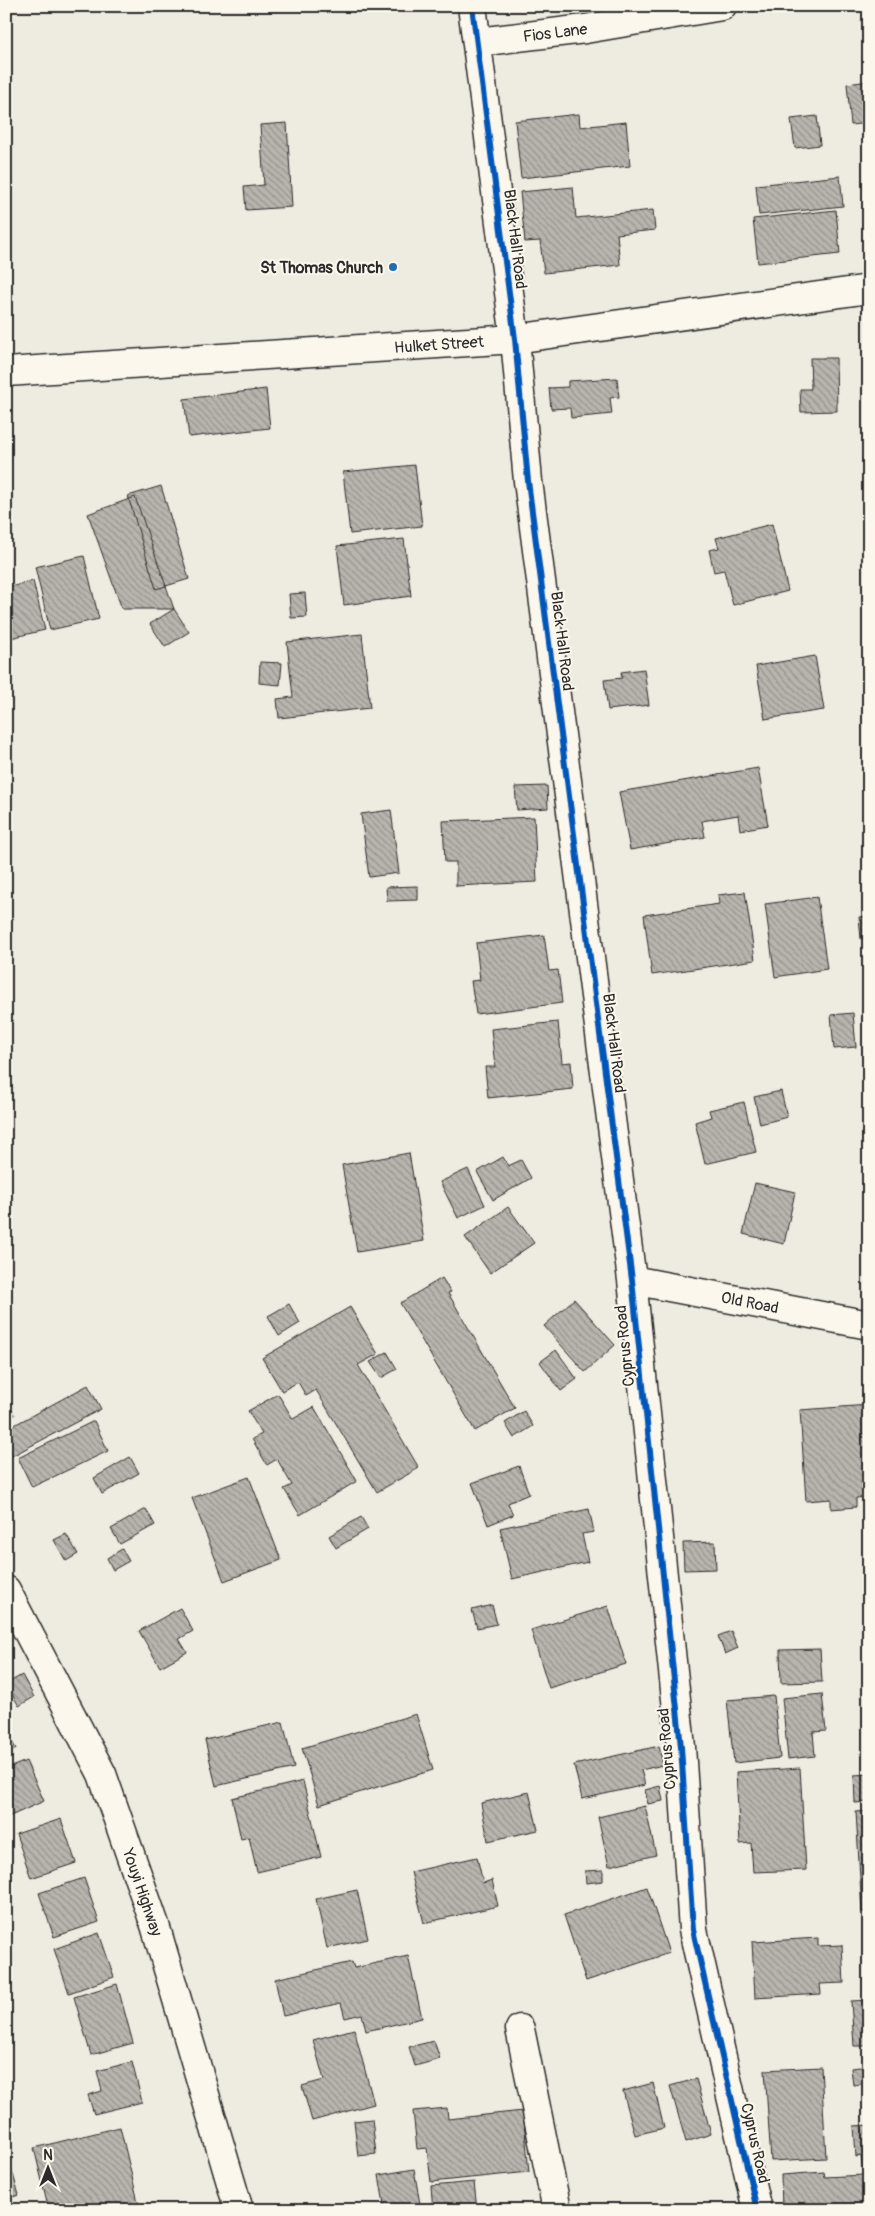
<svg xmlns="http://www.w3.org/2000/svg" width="875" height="2216" viewBox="0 0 875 2216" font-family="Pangolin,sans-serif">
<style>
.building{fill:url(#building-back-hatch);stroke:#2b2b2b}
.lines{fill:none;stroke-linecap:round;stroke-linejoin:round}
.street-casing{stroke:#2b2b2b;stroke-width:31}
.primary-casing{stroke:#2b2b2b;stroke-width:31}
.street{stroke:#fbf7ec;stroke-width:28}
.primary{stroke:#fbf7ec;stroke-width:28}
.cycleway-casing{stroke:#fbf7ec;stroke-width:9}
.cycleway{stroke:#0057b8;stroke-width:6}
.poi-dot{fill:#1f6fb2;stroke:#fbf7ec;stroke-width:2}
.labels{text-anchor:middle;stroke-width:4;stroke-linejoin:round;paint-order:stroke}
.street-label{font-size:16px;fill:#2b2b2b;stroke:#fbf7ec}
.poi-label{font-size:16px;font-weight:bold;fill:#2b2b2b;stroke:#fbf7ec;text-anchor:end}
</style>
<defs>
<pattern id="building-back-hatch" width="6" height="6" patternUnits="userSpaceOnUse" patternTransform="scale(1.25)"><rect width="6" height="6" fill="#b8b5ae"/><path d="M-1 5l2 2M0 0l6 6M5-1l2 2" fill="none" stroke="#96938e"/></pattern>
</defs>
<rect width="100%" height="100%" fill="#eeebe0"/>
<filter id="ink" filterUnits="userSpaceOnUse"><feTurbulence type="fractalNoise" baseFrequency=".02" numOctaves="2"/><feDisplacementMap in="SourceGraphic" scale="10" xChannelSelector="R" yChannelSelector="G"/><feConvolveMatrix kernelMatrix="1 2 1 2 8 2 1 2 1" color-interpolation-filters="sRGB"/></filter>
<g filter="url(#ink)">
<path class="building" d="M 869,81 L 869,123 L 851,125 L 847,84 Z
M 579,114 L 580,127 L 626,122 L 630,166 L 521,178 L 515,121 Z
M 817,116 L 820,145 L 795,148 L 791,119 Z
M 287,123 L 292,207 L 246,210 L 244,187 L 264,185 L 260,125 Z
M 840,176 L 843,206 L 759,215 L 756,185 Z
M 573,187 L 576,218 L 653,210 L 655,230 L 617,234 L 620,265 L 544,273 L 540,241 L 525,242 L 520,192 Z
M 836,210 L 840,254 L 758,263 L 753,219 Z
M 810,358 L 836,358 L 837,411 L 801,412 L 800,389 L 811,389 Z
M 617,378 L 619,397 L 610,398 L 612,414 L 571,418 L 570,408 L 551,409 L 549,388 L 568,387 L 568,381 Z
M 266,389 L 270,428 L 189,437 L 184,399 Z
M 6,441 L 10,441 L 9,516 L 6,515 Z
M 415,465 L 422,526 L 350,534 L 343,472 Z
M 161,486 L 189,579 L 156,589 L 128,496 Z
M 135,497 L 174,609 L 122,609 L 88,514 Z
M 772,524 L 788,591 L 733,605 L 724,570 L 714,572 L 709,550 L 719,548 L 716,538 Z
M 404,539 L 411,596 L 344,605 L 337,546 Z
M 84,556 L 99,619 L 50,630 L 35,567 Z
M 33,581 L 45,630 L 6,639 L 6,588 Z
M 305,593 L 307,617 L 291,618 L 289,594 Z
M 174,609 L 189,632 L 165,647 L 150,624 Z
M 362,634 L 370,708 L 279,718 L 277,699 L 293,697 L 287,642 Z
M 815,656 L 824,710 L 765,719 L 756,666 Z
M 260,662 L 282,663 L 280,685 L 259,683 Z
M 644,669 L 649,705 L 608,710 L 604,680 L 622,678 L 621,672 Z
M 758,768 L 768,825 L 740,830 L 738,815 L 702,821 L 705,837 L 630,850 L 619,792 Z
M 547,786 L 548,808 L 517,810 L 515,787 Z
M 391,810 L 399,873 L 369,877 L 361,814 Z
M 534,817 L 537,882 L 456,886 L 456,862 L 445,862 L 443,821 Z
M 418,886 L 418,900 L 387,901 L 386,887 Z
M 745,892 L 755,960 L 652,975 L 644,915 L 719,904 L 718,895 Z
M 817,897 L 827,969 L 775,977 L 765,904 Z
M 869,916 L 869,938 L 861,939 L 859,917 Z
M 544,935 L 549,971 L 558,970 L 562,1003 L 476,1014 L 471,981 L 480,980 L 476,943 Z
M 853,1013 L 856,1047 L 834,1049 L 831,1015 Z
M 558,1022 L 562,1063 L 571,1062 L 573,1089 L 488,1098 L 485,1067 L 495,1067 L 491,1029 Z
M 781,1091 L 787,1117 L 760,1124 L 754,1097 Z
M 744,1102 L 756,1152 L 705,1164 L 695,1122 L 711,1117 L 709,1110 Z
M 409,1153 L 424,1241 L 357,1252 L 342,1165 Z
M 503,1157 L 508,1166 L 521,1160 L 531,1178 L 493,1200 L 477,1172 Z
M 468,1169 L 485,1205 L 458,1218 L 440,1182 Z
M 755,1183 L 795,1192 L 784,1244 L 743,1234 Z
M 508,1207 L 534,1243 L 490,1273 L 465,1237 Z
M 442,1278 L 451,1292 L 448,1293 L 515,1408 L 475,1431 L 400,1303 Z
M 574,1299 L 615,1345 L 585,1372 L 544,1326 Z
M 289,1304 L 300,1323 L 279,1336 L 268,1316 Z
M 350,1307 L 378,1354 L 358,1365 L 419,1468 L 377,1492 L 316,1390 L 306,1396 L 298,1382 L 282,1391 L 262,1358 Z
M 556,1350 L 577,1379 L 561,1391 L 540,1362 Z
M 387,1352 L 397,1369 L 381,1378 L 370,1362 Z
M 88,1385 L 101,1409 L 6,1459 L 6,1433 L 9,1432 L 7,1429 Z
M 278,1394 L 293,1419 L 314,1407 L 357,1481 L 300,1515 L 284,1489 L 292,1485 L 277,1459 L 267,1465 L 252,1439 L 262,1434 L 248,1411 Z
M 6,1399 L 15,1415 L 6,1420 Z
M 869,1405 L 869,1497 L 856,1498 L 856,1507 L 831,1509 L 831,1499 L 806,1501 L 800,1410 Z
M 524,1411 L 533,1426 L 514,1438 L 505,1423 Z
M 94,1421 L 108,1451 L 32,1487 L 18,1458 Z
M 130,1457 L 139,1473 L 102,1494 L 94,1478 Z
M 519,1466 L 529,1494 L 508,1503 L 513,1515 L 488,1525 L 472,1483 Z
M 249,1477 L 281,1560 L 224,1581 L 192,1498 Z
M 146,1509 L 155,1525 L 120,1544 L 111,1529 Z
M 589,1509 L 594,1532 L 582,1534 L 588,1562 L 512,1579 L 500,1528 Z
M 361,1517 L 368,1529 L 336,1548 L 329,1536 Z
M 66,1534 L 78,1554 L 66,1561 L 54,1540 Z
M 715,1542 L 716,1569 L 684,1570 L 683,1543 Z
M 122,1549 L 129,1561 L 113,1570 L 107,1558 Z
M 492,1605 L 497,1624 L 477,1628 L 472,1610 Z
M 608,1606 L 626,1664 L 549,1688 L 531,1630 Z
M 180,1608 L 193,1631 L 179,1639 L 187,1652 L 160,1667 L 139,1631 Z
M 731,1631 L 738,1648 L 725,1654 L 718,1636 Z
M 820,1649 L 822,1682 L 781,1683 L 780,1650 Z
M 22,1675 L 34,1697 L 19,1706 L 6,1684 Z
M 822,1694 L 826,1731 L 813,1732 L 815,1756 L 788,1759 L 782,1698 Z
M 774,1696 L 780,1758 L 734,1763 L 727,1700 Z
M 416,1714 L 433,1770 L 319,1805 L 302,1748 Z
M 283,1722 L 294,1768 L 216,1786 L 205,1740 Z
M 6,1731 L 16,1749 L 6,1755 Z
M 659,1746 L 663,1765 L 641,1770 L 645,1785 L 582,1799 L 574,1765 Z
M 26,1761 L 44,1801 L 6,1818 L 6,1769 Z
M 800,1768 L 806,1870 L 753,1872 L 751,1843 L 740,1844 L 736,1772 Z
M 869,1774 L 869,1802 L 855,1803 L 854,1775 Z
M 303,1781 L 321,1857 L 257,1872 L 249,1837 L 241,1839 L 232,1798 Z
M 660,1786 L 663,1801 L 648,1804 L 645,1790 Z
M 529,1792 L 538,1830 L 488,1841 L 481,1803 Z
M 645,1806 L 656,1855 L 609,1866 L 598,1817 Z
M 869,1811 L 869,1912 L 862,1912 L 856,1812 Z
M 61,1819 L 76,1863 L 31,1878 L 16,1834 Z
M 477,1857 L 483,1883 L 492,1880 L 498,1906 L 424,1923 L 411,1872 Z
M 603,1870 L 603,1881 L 586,1883 L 585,1871 Z
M 84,1878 L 99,1922 L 54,1937 L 39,1893 Z
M 647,1887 L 669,1953 L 586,1981 L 564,1915 Z
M 357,1890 L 368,1939 L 327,1948 L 316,1899 Z
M 99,1933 L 114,1977 L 69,1993 L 54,1949 Z
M 818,1938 L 818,1946 L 842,1945 L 844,1983 L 820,1984 L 821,1994 L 755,1998 L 752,1942 Z
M 408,1956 L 422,2018 L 366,2031 L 362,2014 L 345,2018 L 341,2003 L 283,2016 L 275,1979 L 352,1962 L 354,1968 Z
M 117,1984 L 133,2043 L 91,2055 L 74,1997 Z
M 869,2000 L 869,2046 L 854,2046 L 851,2001 Z
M 354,2029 L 374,2104 L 312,2121 L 302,2086 L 324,2080 L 313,2040 Z
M 434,2041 L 440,2059 L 415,2066 L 409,2047 Z
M 132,2062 L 142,2102 L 94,2114 L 88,2095 L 102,2091 L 97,2071 Z
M 869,2066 L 869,2083 L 853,2085 L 851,2068 Z
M 821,2067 L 826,2158 L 771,2161 L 765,2070 Z
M 696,2079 L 711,2134 L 686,2142 L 670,2086 Z
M 653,2083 L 664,2128 L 635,2135 L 623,2091 Z
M 447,2108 L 448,2119 L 523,2111 L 529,2172 L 431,2182 L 427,2148 L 417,2149 L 413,2111 Z
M 372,2119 L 376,2154 L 358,2156 L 354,2121 Z
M 869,2125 L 869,2207 L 782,2210 L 781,2175 L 824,2172 L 825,2177 L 863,2175 L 861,2156 L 856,2157 L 854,2126 Z
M 120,2127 L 140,2210 L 49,2210 L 34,2148 Z
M 6,2150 L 19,2195 L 6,2199 Z
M 414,2169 L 421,2210 L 385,2210 L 379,2175 Z
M 474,2182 L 477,2210 L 433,2210 L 431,2186 Z"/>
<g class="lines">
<defs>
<path id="street" d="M 472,6 L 515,339 L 528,481 L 632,1280 L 681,1747 L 693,1930 L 757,2210
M 477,42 L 585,29 L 722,6
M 6,372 L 515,339 L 869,289
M 632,1280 L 869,1325
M 520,2029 L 557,2210"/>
<path id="primary" d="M 6,1590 L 102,1774 L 155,1925 L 239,2210"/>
</defs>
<use href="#street" class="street-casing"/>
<use href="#primary" class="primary-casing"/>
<use href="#street" class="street"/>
<use href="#primary" class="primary"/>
<defs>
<path id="cycleway" d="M 472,6 L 515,339 L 528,481 L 632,1280 L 681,1747 L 693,1930 L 757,2210"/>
</defs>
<use href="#cycleway" class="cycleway-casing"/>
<use href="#cycleway" class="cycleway"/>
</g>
</g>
<circle class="poi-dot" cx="393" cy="267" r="5"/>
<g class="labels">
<g class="street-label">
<text transform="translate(555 32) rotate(-7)" y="6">Fios Lane</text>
<text transform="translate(516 239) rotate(83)" y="6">Black Hall Road</text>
<text transform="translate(439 344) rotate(-4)" y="6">Hulket Street</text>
<text transform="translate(563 641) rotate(83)" y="6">Black Hall Road</text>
<text transform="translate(615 1043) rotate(83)" y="6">Black Hall Road</text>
<text transform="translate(750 1302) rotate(11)" y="6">Old Road</text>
<text transform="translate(624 1346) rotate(-96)" y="6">Cyprus Road</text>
<text transform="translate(666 1749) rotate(-95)" y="6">Cyprus Road</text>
<text transform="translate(143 1892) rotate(71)" y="6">Youyi Highway</text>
<text transform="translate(756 2143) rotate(77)" y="6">Cyprus Road</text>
</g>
<g class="poi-label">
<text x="383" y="273">St Thomas Church</text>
</g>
</g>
<rect width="875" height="2216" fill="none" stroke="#fbf7ec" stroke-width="25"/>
<rect x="12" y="12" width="850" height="2191" fill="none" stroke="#2b2b2b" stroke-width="2" filter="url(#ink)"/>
<g transform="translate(48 2168)" stroke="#fbf7ec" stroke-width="4" paint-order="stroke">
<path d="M0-4L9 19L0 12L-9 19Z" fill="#2b2b2b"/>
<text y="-8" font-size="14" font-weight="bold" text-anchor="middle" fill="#2b2b2b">N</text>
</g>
</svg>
